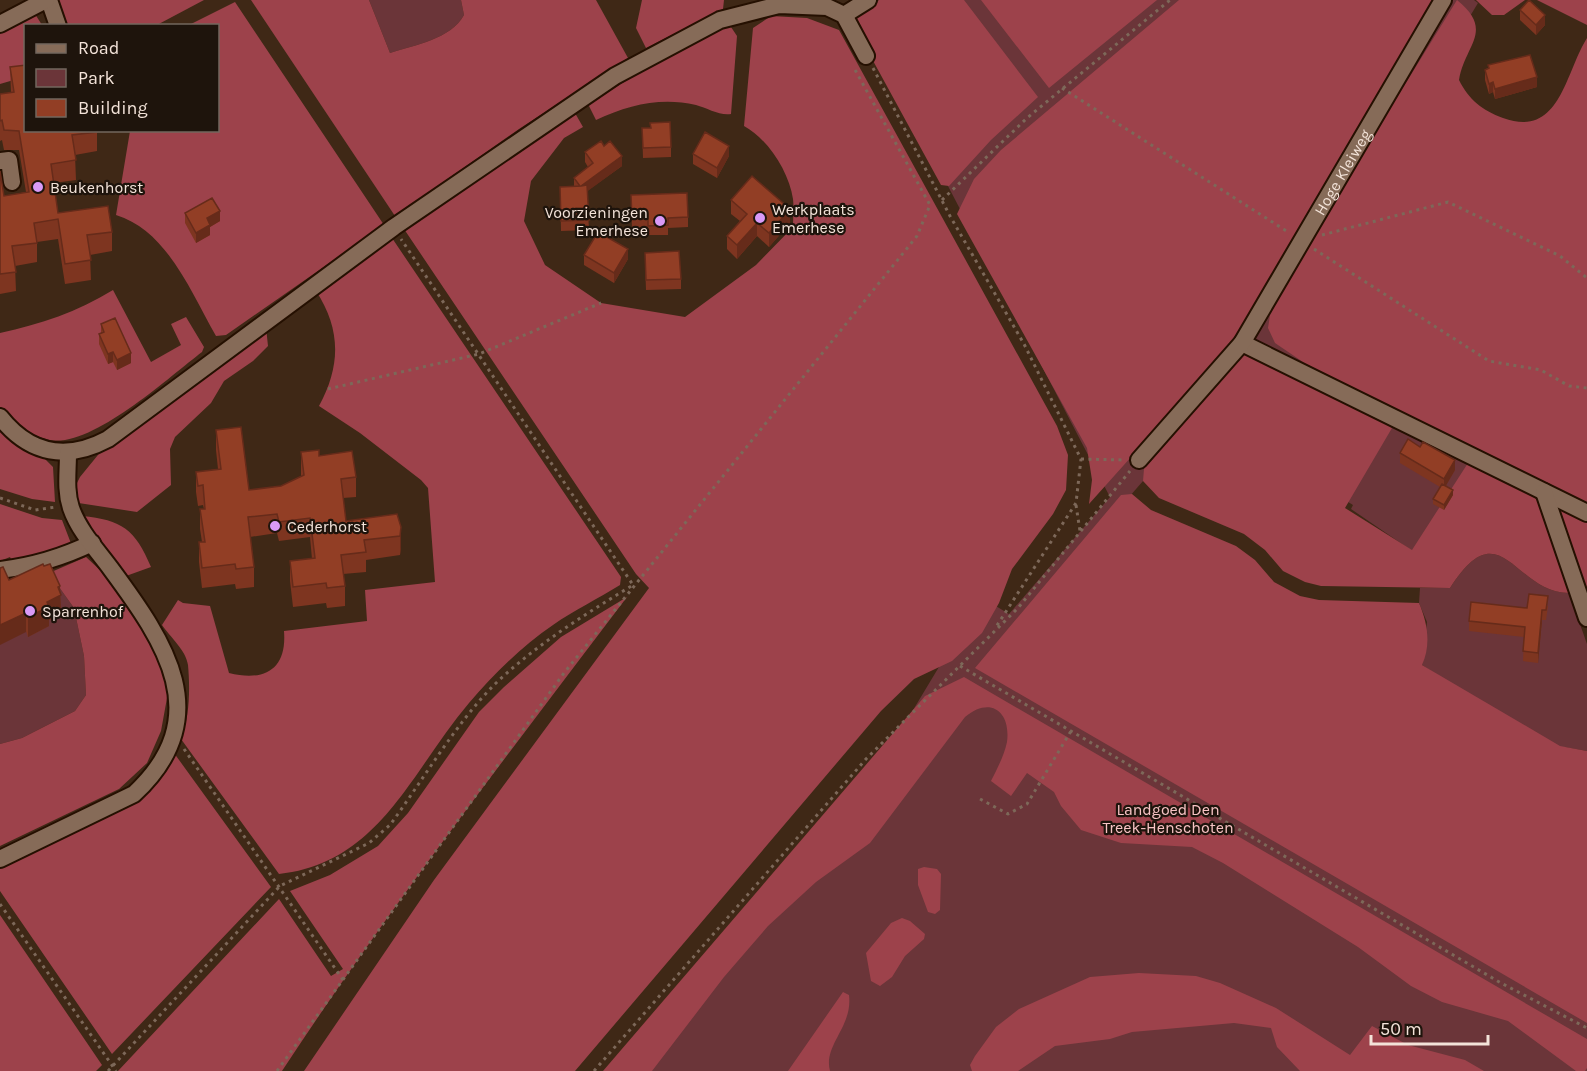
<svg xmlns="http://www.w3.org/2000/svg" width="1587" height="1071" viewBox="0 0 1587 1071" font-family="Karla,sans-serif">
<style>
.green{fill:#6b3539}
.forest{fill:#9d424b}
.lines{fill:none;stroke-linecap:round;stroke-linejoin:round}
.minor-casing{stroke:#251001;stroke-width:20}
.path{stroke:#7d6859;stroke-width:3;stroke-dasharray:3 4.5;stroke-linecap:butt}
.minor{stroke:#866b58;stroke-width:16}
.wall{fill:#7e3520}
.shaded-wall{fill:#662b1a}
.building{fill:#923e25;stroke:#662b1a;stroke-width:1.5}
.poi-dot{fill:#d99af7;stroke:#1e140c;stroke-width:2}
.labels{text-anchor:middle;stroke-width:4.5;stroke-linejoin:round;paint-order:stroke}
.street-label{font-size:16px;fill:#f3e3d9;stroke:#1e140c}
.poi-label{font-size:16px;fill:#f3e3d9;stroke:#1e140c;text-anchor:start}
.park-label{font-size:16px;fill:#f7c3c4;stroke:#1e140c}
</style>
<rect width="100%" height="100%" fill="#3f2816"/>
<path class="green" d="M 369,0 L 461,0 L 464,15 C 451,39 415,45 390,53 Z
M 887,0 L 1474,0 L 1478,3 L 1289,316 L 1492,470 L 1421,557 L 1351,509 L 1353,505 L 1203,412 L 1123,504 L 1436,674 L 1422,665 L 1427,622 L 1419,603 L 1420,588 L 1450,588 C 1501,508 1514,593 1569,593 L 1587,644 L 1587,751 L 1564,747 L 1587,957 L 1587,1071 L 611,1071 L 886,755 L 981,597 L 1009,614 L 1110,497 L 861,19 Z
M 49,573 L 74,608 L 84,656 L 86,695 L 75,711 L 22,738 L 0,744 L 0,594 Z"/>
<path class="forest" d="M 58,0 L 204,0 L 155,26 L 60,25 L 52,5 Z
M 251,0 L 369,0 L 390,53 C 415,45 451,39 464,15 L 461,0 L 596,0 L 628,58 L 519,129 L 395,216 Z
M 642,0 L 724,0 L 723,9 L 646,48 L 636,28 Z
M 879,0 L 964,0 L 1038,97 L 991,140 L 949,186 L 941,185 L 854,26 L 855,18 Z
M 981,0 L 1157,0 L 1049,88 Z
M 1179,0 L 1439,0 L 1243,332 L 1089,504 L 1092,480 L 1087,448 L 957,214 L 974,179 L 1001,150 Z
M 1457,0 C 1495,31 1465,44 1459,80 C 1469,100 1482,110 1503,118 C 1560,139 1565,73 1587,38 L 1587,503 L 1534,477 L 1420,428 L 1303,362 L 1275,343 L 1268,328 L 1270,315 L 1298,258 Z
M 1476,0 L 1525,0 L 1504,15 L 1492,15 Z
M 1537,0 L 1587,0 L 1587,25 Z
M 235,2 L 384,225 L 226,335 L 216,336 C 191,293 168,231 116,215 L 130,131 L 218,130 L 218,26 L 189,25 Z
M 35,14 L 42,25 L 26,26 L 25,82 L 24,77 L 0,84 L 0,29 Z
M 771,16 L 807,18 L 839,30 L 1057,426 L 1068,455 L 1066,490 L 1053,514 L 1012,569 L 999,603 L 982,633 L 952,661 L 914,679 L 881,711 L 575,1071 L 304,1071 L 434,880 L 649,588 L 636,574 L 404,229 L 575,113 L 583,127 L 564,138 L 531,181 L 524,221 L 545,265 L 601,303 L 685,317 L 756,265 L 793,227 C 793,218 794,208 793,199 C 789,172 768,139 744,126 L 753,28 Z
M 729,24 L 737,36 L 731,114 C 720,116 707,108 696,105 C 660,97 629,105 596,120 L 588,104 L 670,54 Z
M 392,238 L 621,577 L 620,585 C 598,599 574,610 553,625 C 522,646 493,675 469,703 C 411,771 380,863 279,874 L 181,739 C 190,716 190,688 188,665 C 186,650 170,637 162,625 L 178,600 L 183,603 L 210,606 L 229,673 C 265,682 287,669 284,631 L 367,621 L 365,590 L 435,582 L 428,488 L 421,480 L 360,433 L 319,406 C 341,366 341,329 316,291 Z
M 113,290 L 151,362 L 181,345 L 171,324 L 186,317 L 204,347 L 202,352 C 169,377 92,448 50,440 C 29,436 16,423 0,409 L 0,333 C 41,324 77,312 113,290 Z
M 266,327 L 268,346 L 253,361 L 224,381 L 211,403 L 175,437 L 170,449 L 171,485 L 137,512 L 72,502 L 73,491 L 80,477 L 102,450 Z
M 1250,348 L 1268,355 L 1392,428 L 1345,508 L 1412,550 L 1468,463 L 1535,494 L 1569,593 C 1514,593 1501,508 1450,588 L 1321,586 L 1305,582 L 1283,571 L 1265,550 L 1244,534 L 1159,498 L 1143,481 L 1144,469 Z
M 0,430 L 39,453 L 53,467 L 55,502 L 32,499 L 0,489 Z
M 1132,494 L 1151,510 L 1236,546 L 1255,560 L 1274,582 L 1300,596 L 1319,600 L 1419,603 C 1428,624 1431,645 1422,665 L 1560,746 L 1587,751 L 1587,1023 L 975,668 L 1121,495 Z
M 1552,503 L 1587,519 L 1587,601 Z
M 0,504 L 42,518 L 62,520 L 72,546 L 16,570 L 10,557 L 0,561 Z
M 82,516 C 122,520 135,529 151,567 L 126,576 Z
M 86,557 L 101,571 L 153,641 L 169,687 L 161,731 L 147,763 L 119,789 L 0,846 L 0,744 L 22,738 L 75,711 L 86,695 L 84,656 L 74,608 L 49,573 Z
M 627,597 C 509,753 389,908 282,1071 L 118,1071 L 279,899 L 331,976 L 343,969 L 290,891 L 330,875 L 378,846 L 408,813 L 479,712 L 504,687 L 561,637 Z
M 964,677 L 1587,1039 L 1587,1068 L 1585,1071 L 1576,1071 L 1508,1021 L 1442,1002 L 1411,986 L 1358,947 L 1223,863 L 1192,847 L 1121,843 L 1081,830 L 1061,806 L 1054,792 L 1027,773 L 1011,796 L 991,781 C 997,769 1004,756 1007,742 C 1011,711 990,696 965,717 L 870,843 L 816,882 L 768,926 L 724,977 L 652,1071 L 603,1071 L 925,696 Z
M 174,753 L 271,887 L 112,1054 L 0,891 L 0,865 L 165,769 Z
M 924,867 L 937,869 L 941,874 L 940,910 L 935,914 L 928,912 L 918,885 L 918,869 Z
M 0,915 L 102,1065 L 96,1071 L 0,1071 Z
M 902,918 L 910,921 L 925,934 L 924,939 L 905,956 L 892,977 L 880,986 L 871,981 L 866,953 L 891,923 Z
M 1139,973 L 1196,976 L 1220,983 L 1276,1008 L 1350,1055 L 1372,1026 L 1408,1045 L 1465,1060 L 1484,1071 L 1300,1071 L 1277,1047 L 1271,1028 L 1234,1023 L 1132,1032 L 1110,1039 L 1055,1046 L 1018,1071 L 972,1071 L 970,1065 L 975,1056 L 996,1027 L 1019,1009 L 1090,977 Z
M 843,992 L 849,995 C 853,1027 823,1045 830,1071 L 788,1071 Z"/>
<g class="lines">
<defs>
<g id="minor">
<path d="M 49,0 L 58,26"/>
<path d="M 844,15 L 868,0"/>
<path d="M 0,24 L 46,0"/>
<path d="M 0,161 L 9,160 L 12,182"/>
<path d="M 1242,343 L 1587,513"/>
<path d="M 0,417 C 30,455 67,461 108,439 L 394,227 L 615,76 L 720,20 L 779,5 L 827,7 L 844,15 L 866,56"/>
<path id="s1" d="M 1139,460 L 1242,343 L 1443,0"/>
<path d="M 1544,492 L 1587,618"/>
<path d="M 0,570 C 34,566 61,558 92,543"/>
<path d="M 0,859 L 134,794 C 217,717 165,642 111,569 C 97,550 79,531 71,508 C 65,490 68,472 68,453"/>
</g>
</defs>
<use href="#minor" class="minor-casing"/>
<path class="path" d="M 873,68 L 950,216 L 1024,344 L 1081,459 L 1076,503 L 996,627
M 1062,88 L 1288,232
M 942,200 L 1027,118 L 1170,0
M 1322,235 L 1448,202 L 1560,256 L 1587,278
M 1314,249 L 1489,361 L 1541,370 L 1569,386 L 1587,388
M 328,389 L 479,354 L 601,303
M 1081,459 L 1125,460
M 0,498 L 35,510 L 56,507
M 1076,505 L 1080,531
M 960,666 L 1501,983 L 1587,1028
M 184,749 L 343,980
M 980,799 L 1008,814 L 1027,804 L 1071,731
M 0,904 L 116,1071
M 108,1071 L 280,886 L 369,843 L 390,825 C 423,780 456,723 495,684 C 537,644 584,615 633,585 L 401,239
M 277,1071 L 564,673 L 917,236 L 930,205 L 854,68
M 594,1071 L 866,759 L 1018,608 L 1130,471"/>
<use href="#minor" class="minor"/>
</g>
<path class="wall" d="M 1520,10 L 1545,25 L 1536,35 L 1520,20 Z
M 1488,65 L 1537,87 L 1495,99 L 1493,92 L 1489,94 L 1485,80 L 1485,70 L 1488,69 Z
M 10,67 L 26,130 L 97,130 L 97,151 L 75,155 L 76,180 L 54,183 L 58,213 L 112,232 L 112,251 L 90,255 L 91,280 L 65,284 L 58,239 L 37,242 L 37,262 L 15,266 L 16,291 L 0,294 L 0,171 L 4,196 L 26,192 L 19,150 L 4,150 L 2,140 L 0,141 L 0,94 L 11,93 Z
M 642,128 L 671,147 L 671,157 L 643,158 Z
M 604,146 L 622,166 L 587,191 L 589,230 L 561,231 L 560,187 L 574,186 L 574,178 L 588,167 L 585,162 L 585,152 Z
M 693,154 L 729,156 L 717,178 L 693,164 Z
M 631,195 L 688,217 L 688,227 L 668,228 L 668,235 L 648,235 L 648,229 L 632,229 Z
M 731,200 L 790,223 L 769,247 L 757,236 L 737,259 L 727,249 L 727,236 L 740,221 L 731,214 Z
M 185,213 L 220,221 L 210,227 L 210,235 L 196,243 L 185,223 Z
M 584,255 L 628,259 L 614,283 L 584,265 Z
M 645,263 L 681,279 L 681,289 L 646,290 Z
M 101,324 L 131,363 L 117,370 L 113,362 L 108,364 L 99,344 L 99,334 L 101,333 Z
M 216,430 L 249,490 L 281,486 L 301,476 L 301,452 L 319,456 L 356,477 L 356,497 L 343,498 L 346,521 L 401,527 L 401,547 L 400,555 L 366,560 L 366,572 L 343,574 L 345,586 L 345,606 L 327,608 L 326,603 L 293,607 L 290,581 L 290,561 L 312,559 L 310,537 L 279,541 L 277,533 L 250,537 L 254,567 L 254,587 L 236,589 L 235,584 L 202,588 L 199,562 L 199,542 L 202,542 L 200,529 L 200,509 L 204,509 L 203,505 L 198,506 L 196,492 L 196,472 L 218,469 L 216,450 Z
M 1400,453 L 1455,470 L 1446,485 L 1453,495 L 1444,510 L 1433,504 L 1433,499 L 1440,487 L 1400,463 Z
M 9,580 L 60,593 L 61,615 L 49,620 L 49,626 L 28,637 Z
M 1548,606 L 1546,620 L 1542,620 L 1538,663 L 1523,661 L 1524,637 L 1469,631 L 1469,621 L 1527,608 Z"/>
<path class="shaded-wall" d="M 1545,15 L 1545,25 L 1536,35 L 1536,25 Z
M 1537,77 L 1537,87 L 1495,99 L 1495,89 Z
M 1493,82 L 1493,92 L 1489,94 L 1489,84 Z
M 729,146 L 729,156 L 717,178 L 717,168 Z
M 622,156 L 622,166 L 581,196 L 581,186 Z
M 790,209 L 790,223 L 769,247 L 769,233 Z
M 220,211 L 220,221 L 210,227 L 210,235 L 196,243 L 196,233 L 207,218 Z
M 757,223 L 757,236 L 737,259 L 737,245 Z
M 628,249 L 628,259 L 614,283 L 614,273 Z
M 113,352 L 113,362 L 108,364 L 108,354 Z
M 131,353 L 131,363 L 117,370 L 117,360 Z
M 1455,460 L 1455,470 L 1444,489 L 1444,479 Z
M 1453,490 L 1453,495 L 1444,510 L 1444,505 Z
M 401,527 L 401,547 L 400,555 L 400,536 Z
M 60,586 L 61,615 L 49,620 L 49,626 L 28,637 L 28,617 L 47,602 L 58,587 Z
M 1542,610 L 1542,620 L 1538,663 L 1538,653 Z
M 26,613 L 26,632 L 0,645 L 0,625 Z"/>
<path class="building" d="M 1529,0 L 1545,15 L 1536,25 L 1520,10 Z
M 1530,55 L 1537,77 L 1495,89 L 1493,82 L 1489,84 L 1485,70 L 1489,68 L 1488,65 Z
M 26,65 L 26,130 L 97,130 L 97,132 L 72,135 L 76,160 L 51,164 L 58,213 L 108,206 L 112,232 L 87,235 L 91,260 L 65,264 L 58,219 L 34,223 L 37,243 L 12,246 L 16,272 L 0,274 L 0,171 L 4,196 L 29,192 L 19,131 L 4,130 L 2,120 L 0,121 L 0,94 L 14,92 L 10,67 Z
M 670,122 L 671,147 L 643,148 L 642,128 L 651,128 L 650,123 Z
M 705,132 L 729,146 L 717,168 L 693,154 Z
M 601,141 L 604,146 L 610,141 L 622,156 L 581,186 L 587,185 L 589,220 L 561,221 L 560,187 L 580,186 L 574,178 L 593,163 L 585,152 Z
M 752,176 L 790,209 L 769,233 L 757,223 L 737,245 L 727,236 L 747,214 L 731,200 Z
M 687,193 L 688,217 L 668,218 L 668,225 L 648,226 L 648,219 L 632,219 L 631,195 Z
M 212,198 L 220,211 L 207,218 L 210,225 L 196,233 L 185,213 Z
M 598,232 L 628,249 L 614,273 L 584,255 Z
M 679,251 L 681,279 L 646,280 L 645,253 Z
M 115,318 L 131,353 L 117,360 L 113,352 L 108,354 L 99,334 L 104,332 L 101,324 Z
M 241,427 L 249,490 L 281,486 L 304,475 L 301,452 L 319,450 L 319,456 L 352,451 L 356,477 L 341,479 L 346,521 L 397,514 L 401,527 L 400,536 L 364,540 L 366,552 L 341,555 L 345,586 L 327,588 L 326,583 L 293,587 L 290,561 L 315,558 L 310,518 L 279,522 L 277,514 L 248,517 L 254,567 L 236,569 L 235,564 L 202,568 L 199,542 L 205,542 L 200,509 L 205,509 L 203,485 L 198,486 L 196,472 L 221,469 L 216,430 Z
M 1408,439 L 1420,447 L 1423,442 L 1455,460 L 1444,479 L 1400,453 Z
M 1442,484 L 1453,490 L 1444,505 L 1433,499 Z
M 43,564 L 44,566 L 50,564 L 60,586 L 58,587 L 61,595 L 47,602 L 49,607 L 28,617 L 26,613 L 0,625 L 0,568 L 3,567 L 9,580 Z
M 1529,594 L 1548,596 L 1546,610 L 1542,610 L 1538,653 L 1523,651 L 1525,627 L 1469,621 L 1471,602 L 1527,608 Z"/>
<g class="poi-dot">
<circle cx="38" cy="187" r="6"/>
<circle cx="760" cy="218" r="6"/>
<circle cx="660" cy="221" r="6"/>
<circle cx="275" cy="526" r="6"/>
<circle cx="30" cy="611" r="6"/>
</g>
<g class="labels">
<g class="street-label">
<text dy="6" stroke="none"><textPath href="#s1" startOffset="354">Hoge Kleiweg</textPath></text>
</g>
<g class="poi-label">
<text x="50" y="193">Beukenhorst</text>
<text x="772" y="215">Werkplaats<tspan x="772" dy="18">Emerhese</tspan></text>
<text x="648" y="218" text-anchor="end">Voorzieningen<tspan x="648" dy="18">Emerhese</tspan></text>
<text x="287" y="532">Cederhorst</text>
<text x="42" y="617">Sparrenhof</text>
</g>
<g class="park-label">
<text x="1168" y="815">Landgoed Den<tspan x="1168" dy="18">Treek-Henschoten</tspan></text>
</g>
</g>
<rect x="24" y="24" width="195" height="108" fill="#1e140c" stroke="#73675e" stroke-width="1.5"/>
<rect x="36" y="44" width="30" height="9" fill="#866b58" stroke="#73675e" stroke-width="1.5"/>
<text x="78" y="54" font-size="18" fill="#f3e3d9">Road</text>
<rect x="36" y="69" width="30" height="18" fill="#6b3539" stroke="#73675e" stroke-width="1.5"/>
<text x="78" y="84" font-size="18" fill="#f3e3d9">Park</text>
<rect x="36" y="99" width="30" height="18" fill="#923e25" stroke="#73675e" stroke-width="1.5"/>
<text x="78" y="114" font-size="18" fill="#f3e3d9">Building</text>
<path d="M1371 1035v9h117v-9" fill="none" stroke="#f3e3d9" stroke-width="3"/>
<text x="1380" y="1035" font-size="18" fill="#f3e3d9" stroke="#1e140c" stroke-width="4.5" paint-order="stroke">50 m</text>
</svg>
